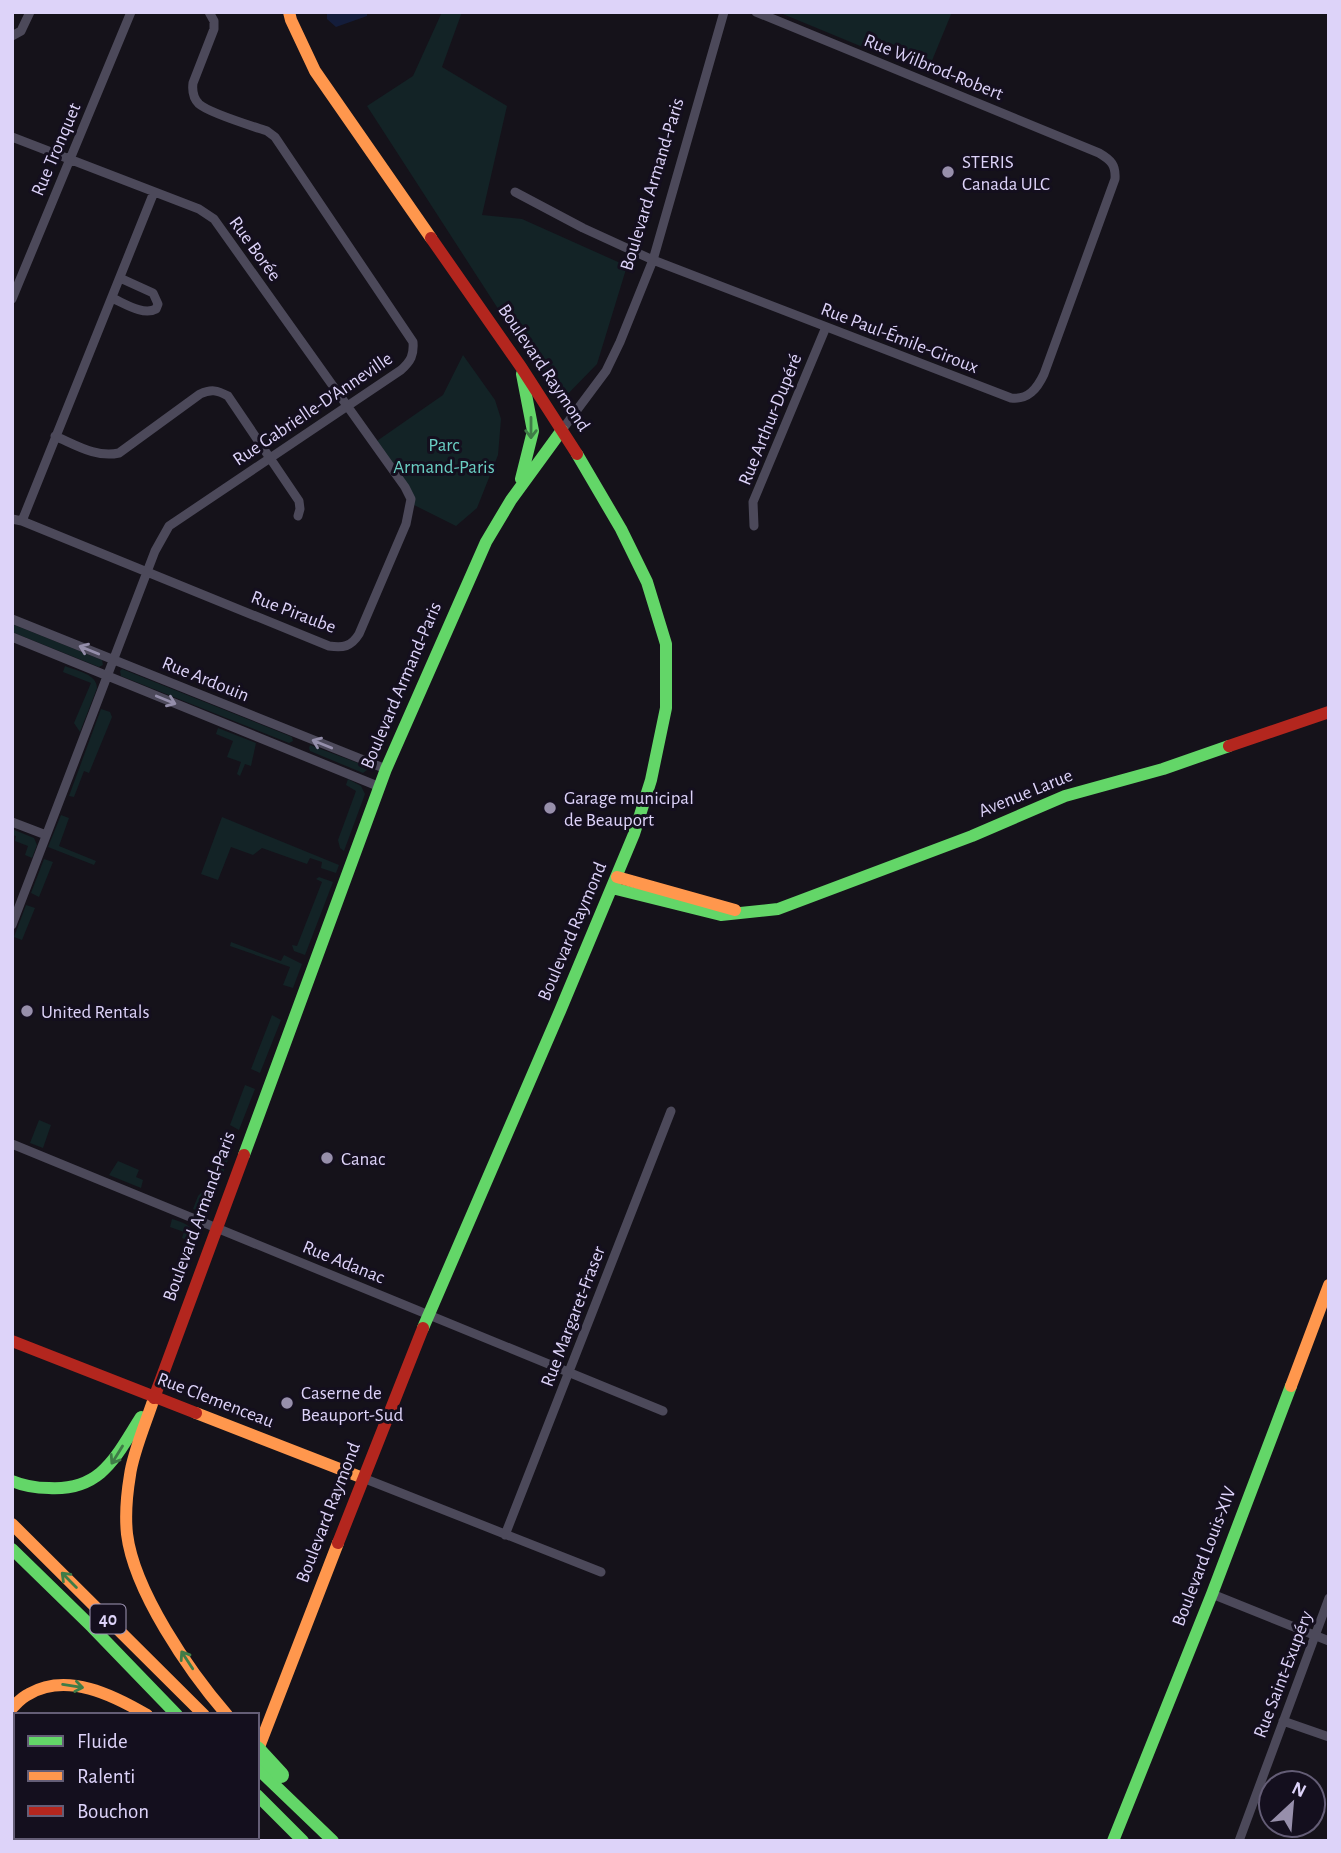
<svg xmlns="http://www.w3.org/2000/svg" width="1341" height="1853" viewBox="0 0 1341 1853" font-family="'Alegreya Sans',sans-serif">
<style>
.green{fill:#132326}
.water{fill:#141d3b}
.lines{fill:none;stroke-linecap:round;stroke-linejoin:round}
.street{stroke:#4c495a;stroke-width:9}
.fast{stroke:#63d668;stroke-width:12}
.slow{stroke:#ff974d;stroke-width:12}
.jam{stroke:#b3261e;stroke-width:12}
.fast-bridge{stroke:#63d668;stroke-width:16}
.oneway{stroke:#3f7c47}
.oneway2{stroke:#948eaa}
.poi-dot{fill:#978fab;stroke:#140f1e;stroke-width:2.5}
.labels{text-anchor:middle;stroke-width:6;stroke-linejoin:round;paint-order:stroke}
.shield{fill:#140f1e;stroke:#a198b7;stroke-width:2}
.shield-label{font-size:18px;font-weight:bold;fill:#ddd3f9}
.street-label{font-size:19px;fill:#ddd3f9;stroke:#140f1e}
.poi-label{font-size:19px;fill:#ddd3f9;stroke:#140f1e;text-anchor:start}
.park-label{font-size:19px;fill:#6acec3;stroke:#140f1e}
</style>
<rect width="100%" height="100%" fill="#15121a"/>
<path class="green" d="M 442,12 L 462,12 L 442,67 L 507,106 L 482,215 L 522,219 L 627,266 L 597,364 L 559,403 L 367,106 L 413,76 Z
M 778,12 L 952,12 L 931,63 L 888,42 L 882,55 Z
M 463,355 L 495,400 L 501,419 L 498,455 L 477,508 L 456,526 L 410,503 L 374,443 L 443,395 Z
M 12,624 L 102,660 L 103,665 L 99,667 L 12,632 Z
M 65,666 C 77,671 97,674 97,688 L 80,732 L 74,723 L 91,683 L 63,672 Z
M 122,669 L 292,737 L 293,741 L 289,743 L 121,676 L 120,671 Z
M 101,709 L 110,712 L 112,717 L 89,773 L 84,771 L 74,797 L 69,796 Z
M 218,728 L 256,743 L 251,766 L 245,764 L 240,776 L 237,774 L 241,762 L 227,757 L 233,741 L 216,734 Z
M 310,745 L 366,766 L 367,770 L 363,773 L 310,751 L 309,748 Z
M 348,779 L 361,786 L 365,794 L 344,851 L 340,848 L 338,840 L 356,791 L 346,785 Z
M 61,815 L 69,818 L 59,846 L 96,861 L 94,865 L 48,847 Z
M 222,817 L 339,865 L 336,873 L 321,868 L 322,862 L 310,858 L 307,864 L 262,848 L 253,855 L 231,847 L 218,880 L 201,874 Z
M 12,829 L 34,838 L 37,845 L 32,858 L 25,855 L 28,846 L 15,841 L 16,836 L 12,835 Z
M 44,859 L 53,862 L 39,897 L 31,893 Z
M 319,877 L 333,882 L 305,955 L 294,951 L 292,945 L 297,946 L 322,882 L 316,879 Z
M 26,905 L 35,908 L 22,940 L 14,937 Z
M 231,942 L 281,961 L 284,955 L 302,964 L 293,988 L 283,985 L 290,967 L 230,946 Z
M 272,1015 L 281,1020 L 260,1073 L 251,1069 Z
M 245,1085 L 255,1089 L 239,1130 L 230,1125 Z
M 39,1120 L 51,1125 L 43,1148 L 30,1143 Z
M 224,1144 L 232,1149 L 211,1205 C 207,1212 201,1212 193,1209 L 198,1196 L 202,1192 L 205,1192 Z
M 118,1161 L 139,1170 L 136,1177 L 143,1180 L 141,1188 L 109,1175 Z
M 172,1219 C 181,1222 191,1224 194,1234 L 181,1271 L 176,1269 L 187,1240 L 182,1238 L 184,1232 L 170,1227 Z"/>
<path class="water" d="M 327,12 L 367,12 L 367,16 L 336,27 L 327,19 Z"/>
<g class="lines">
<path class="street" d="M 12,36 L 21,31 L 30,12
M 12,137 L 199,209 L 214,219 L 405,487 L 411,499 L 406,524 L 359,634 C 351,647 343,648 329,646 L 22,521 L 12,519
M 515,192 L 583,228 L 653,260 L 1011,398 C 1028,400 1037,389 1044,374 L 1115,179 C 1116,165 1111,160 1099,153 L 756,12
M 112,298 C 124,303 143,316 156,309 L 158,304 L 153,293 L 120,278
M 12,299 L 131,12
M 562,430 L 606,371 L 620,342 L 653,260 L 724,12
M 55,436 C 76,445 96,458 119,453 L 200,394 C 211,389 217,390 228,396 L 299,501 L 300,509 L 298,516
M 22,521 L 154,192
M 754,526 L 753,502 L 826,327
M 12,619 L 386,769
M 12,637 L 380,787
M 12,822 L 46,835
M 12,925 L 155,551 L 169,526 L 401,370 C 411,361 414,355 413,342 L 275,137 L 267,131 C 252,126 209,113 199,104 C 193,98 192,91 193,83 L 214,29 L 214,21 L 209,12
M 12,1144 L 663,1411
M 363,1478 L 601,1572
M 505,1535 L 671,1111
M 1212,1594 L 1329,1641
M 1283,1721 L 1329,1737
M 12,1827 L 16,1829
M 36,1837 L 44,1841
M 1239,1841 L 1329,1598"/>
<path class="fast" d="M 521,479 L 533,431 L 522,374
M 612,888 L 721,915 L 778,909 L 972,836 L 1065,796 L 1163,769 L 1229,746
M 244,1155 L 386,769 L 486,542 L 511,500 L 562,430
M 423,1328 L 560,1011 L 634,834 L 651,780 L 666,708 L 666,644 L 647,582 L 621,529 L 577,454
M 12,1481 C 24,1486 37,1488 49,1488 C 102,1491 116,1456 141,1417
M 12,1549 L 92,1627 L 177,1715
M 257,1768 L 333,1841
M 257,1795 L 303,1841
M 1113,1841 L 1212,1594 L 1291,1386"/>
<path class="slow" d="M 289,12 L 291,20 L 315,71 L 431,238
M 617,877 L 735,910
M 1291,1386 L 1329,1285
M 154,1398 C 147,1420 133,1452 130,1475 C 127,1493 125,1515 127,1534 C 134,1591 189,1671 227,1715
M 196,1413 L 363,1478
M 12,1524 L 204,1715
M 12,1708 C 17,1703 22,1697 29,1694 C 67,1672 113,1695 147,1715
M 257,1752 L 338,1543
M 12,1758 L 16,1760"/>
<path class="jam" d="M 431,238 L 521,367 L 577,454
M 1229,746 L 1329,712
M 12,1341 L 196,1413
M 154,1398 L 244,1155
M 338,1543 L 423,1328
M 209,1837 L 218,1841"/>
<path class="fast-bridge" d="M 257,1749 L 281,1775"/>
</g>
<defs><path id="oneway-shaft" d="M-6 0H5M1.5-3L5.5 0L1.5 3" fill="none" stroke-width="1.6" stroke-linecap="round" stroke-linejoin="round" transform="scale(1.75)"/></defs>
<g class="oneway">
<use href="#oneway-shaft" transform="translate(531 428) rotate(90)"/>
<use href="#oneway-shaft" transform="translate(117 1455) rotate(122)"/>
<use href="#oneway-shaft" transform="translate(69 1580) rotate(-135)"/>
<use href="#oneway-shaft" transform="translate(187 1660) rotate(-123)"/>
<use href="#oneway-shaft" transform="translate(73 1686) rotate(9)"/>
</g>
<g class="oneway2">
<use href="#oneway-shaft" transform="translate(89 650) rotate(-158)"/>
<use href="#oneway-shaft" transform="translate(166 700) rotate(22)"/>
<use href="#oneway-shaft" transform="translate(322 744) rotate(-158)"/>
</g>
<g class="poi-dot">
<circle cx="948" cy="172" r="7"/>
<circle cx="550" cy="808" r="7"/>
<circle cx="27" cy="1011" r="7"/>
<circle cx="327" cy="1158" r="7"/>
<circle cx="287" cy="1403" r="7"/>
</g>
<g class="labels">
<rect class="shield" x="90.5" y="1604.5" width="35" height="29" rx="5"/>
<g class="shield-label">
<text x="108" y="1625">40</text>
</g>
<g class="street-label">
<text transform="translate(934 66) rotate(22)" y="7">Rue Wilbrod-Robert</text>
<text transform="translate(55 149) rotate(-67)" y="7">Rue Tronquet</text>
<text transform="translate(651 184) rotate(-73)" y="7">Boulevard Armand-Paris</text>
<text transform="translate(256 248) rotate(54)" y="7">Rue Borée</text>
<text transform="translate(900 337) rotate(21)" y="7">Rue Paul-Émile-Giroux</text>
<text transform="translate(545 367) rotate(56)" y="7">Boulevard Raymond</text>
<text transform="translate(312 408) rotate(-34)" y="7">Rue Gabrielle-D'Anneville</text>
<text transform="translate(769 419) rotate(-68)" y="7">Rue Arthur-Dupéré</text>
<text transform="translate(294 611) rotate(21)" y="7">Rue Piraube</text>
<text transform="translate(206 678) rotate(22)" y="7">Rue Ardouin</text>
<text transform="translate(400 685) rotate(-67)" y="7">Boulevard Armand-Paris</text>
<text transform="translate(1025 792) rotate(-22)" y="7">Avenue Larue</text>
<text transform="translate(571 931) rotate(-67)" y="7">Boulevard Raymond</text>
<text transform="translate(198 1216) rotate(-70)" y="7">Boulevard Armand-Paris</text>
<text transform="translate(344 1261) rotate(22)" y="7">Rue Adanac</text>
<text transform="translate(572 1316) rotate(-69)" y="7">Rue Margaret-Fraser</text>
<text transform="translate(216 1399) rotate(21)" y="7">Rue Clemenceau</text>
<text transform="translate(327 1512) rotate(-69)" y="7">Boulevard Raymond</text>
<text transform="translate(1203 1556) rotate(-69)" y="7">Boulevard Louis-XIV</text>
<text transform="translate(1282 1674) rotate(-69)" y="7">Rue Saint-Exupéry</text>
</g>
<g class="poi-label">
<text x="962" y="168">STERIS<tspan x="962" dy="22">Canada ULC</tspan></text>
<text x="564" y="804">Garage municipal<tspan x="564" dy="22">de Beauport</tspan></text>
<text x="41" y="1018">United Rentals</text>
<text x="341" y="1165">Canac</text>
<text x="301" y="1399">Caserne de<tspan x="301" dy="22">Beauport-Sud</tspan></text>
</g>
<g class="park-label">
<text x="444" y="451">Parc<tspan x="444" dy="22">Armand-Paris</tspan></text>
</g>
</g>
<rect width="1341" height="1853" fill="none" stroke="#ddd3f9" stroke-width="28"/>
<rect x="14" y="1713" width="245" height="126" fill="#140f1e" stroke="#645d76" stroke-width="2"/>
<rect x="28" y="1736" width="35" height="10" fill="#63d668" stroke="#645d76" stroke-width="2"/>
<text x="77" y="1748" font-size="21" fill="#ddd3f9">Fluide</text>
<rect x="28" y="1771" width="35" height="10" fill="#ff974d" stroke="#645d76" stroke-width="2"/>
<text x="77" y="1783" font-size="21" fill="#ddd3f9">Ralenti</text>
<rect x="28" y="1806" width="35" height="10" fill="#b3261e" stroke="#645d76" stroke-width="2"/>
<text x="77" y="1818" font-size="21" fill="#ddd3f9">Bouchon</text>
<g transform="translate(1292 1804) rotate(26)"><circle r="33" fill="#140f1e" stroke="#645d76" stroke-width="2"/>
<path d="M0-5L12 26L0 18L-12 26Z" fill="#978fab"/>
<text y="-10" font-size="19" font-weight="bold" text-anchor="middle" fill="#ddd3f9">N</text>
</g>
</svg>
